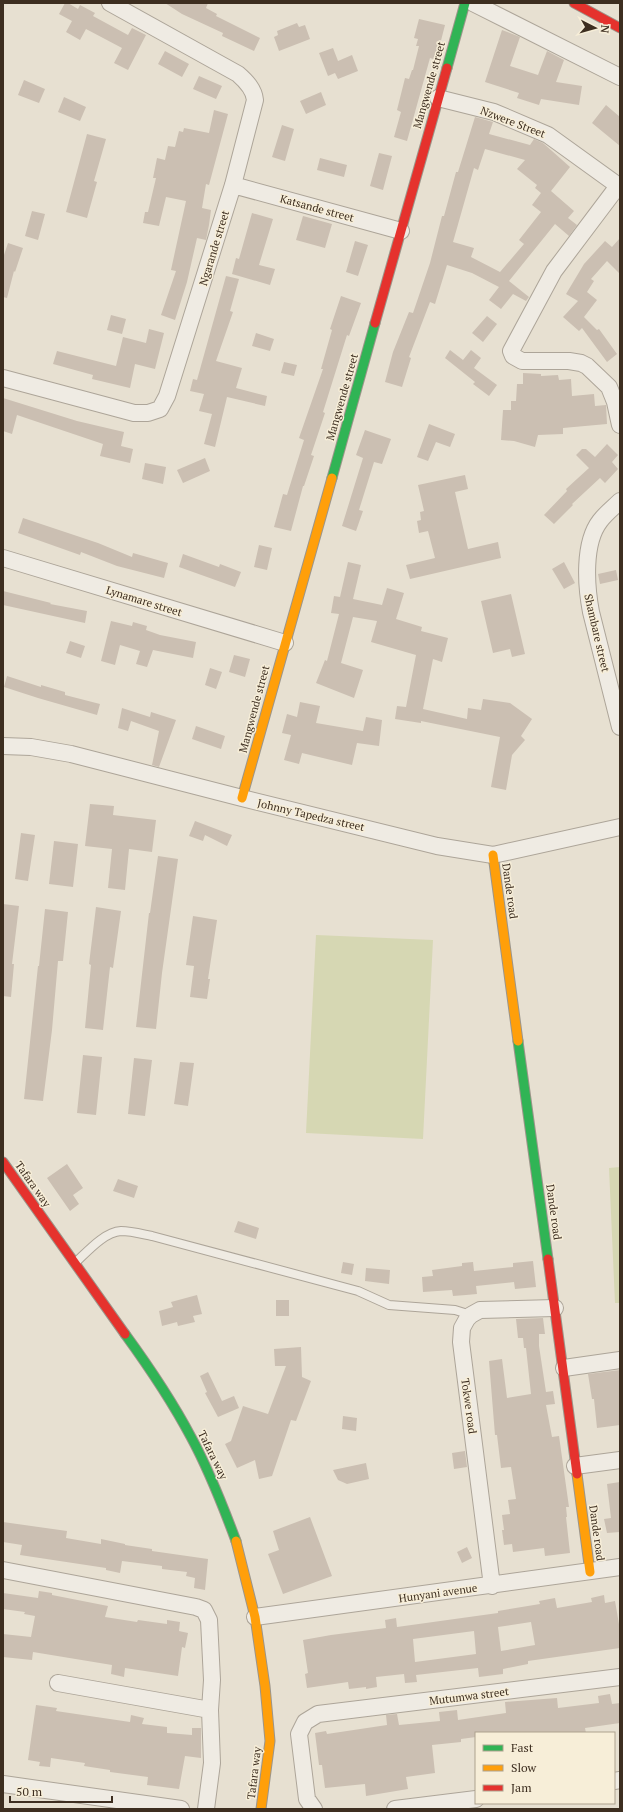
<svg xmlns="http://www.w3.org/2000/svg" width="623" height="1812" viewBox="0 0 623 1812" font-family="'PT Serif',serif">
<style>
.green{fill:#d6d7b3}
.building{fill:#cbbfb2;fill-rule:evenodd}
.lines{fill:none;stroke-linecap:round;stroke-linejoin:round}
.lane-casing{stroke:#ada599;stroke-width:10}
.street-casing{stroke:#ada599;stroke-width:18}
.fast-casing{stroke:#9c958a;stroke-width:11}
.slow-casing{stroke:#9c958a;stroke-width:11}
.jam-casing{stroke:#9c958a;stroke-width:11}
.lane{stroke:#efebe3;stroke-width:8}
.street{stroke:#efebe3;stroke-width:16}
.fast{stroke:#30b455;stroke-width:9}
.slow{stroke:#ff9f0a;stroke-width:9}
.jam{stroke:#e5322d;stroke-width:9}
.labels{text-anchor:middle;stroke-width:3;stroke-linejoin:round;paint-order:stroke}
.street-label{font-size:11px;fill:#3d2e20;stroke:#f7eed8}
</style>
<rect width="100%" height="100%" fill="#e7e0d1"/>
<path class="green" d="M 316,935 L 433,940 L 423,1139 L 306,1133 Z
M 620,1167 L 620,1303 L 615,1303 L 609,1168 Z"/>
<path class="building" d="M 65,3 L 68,3 L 78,9 L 80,5 L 95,13 L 93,16 L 128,35 L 132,28 L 146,35 L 128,70 L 114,63 L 122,48 L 86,29 L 80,40 L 66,32 L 72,21 L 59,14 Z
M 165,3 L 208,3 L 206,8 L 217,14 L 216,16 L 260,38 L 254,51 L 222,36 L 223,33 L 182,14 Z
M 419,19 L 445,25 L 436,60 L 430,58 L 407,141 L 394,137 L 401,112 L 397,110 L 405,78 L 409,79 L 412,70 L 413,70 L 419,46 L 416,46 L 418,39 L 414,38 Z
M 297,23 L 299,27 L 305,25 L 310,39 L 279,51 L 274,37 L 278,35 L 277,31 Z
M 502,30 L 520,37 L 510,66 L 538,75 L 547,51 L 564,60 L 556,82 L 582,86 L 579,105 L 541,99 L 539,105 L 517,98 L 519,93 L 485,82 Z
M 333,48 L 338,61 L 352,55 L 358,71 L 338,79 L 335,73 L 328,76 L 319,53 Z
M 165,51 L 189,64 L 182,77 L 158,64 Z
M 199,76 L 222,86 L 216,99 L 193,89 Z
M 24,80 L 45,89 L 39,103 L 18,95 Z
M 321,92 L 326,105 L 306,114 L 300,101 Z
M 64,97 L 86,107 L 80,121 L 58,112 Z
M 606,105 L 620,117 L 620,146 L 592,123 Z
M 214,110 L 228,114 L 209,185 L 206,184 L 202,208 L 211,210 L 209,225 L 206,240 L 197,238 L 187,282 L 175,320 L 161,315 L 176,271 L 171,270 L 186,201 L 166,197 L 159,226 L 143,223 L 145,212 L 148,212 L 156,178 L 153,178 L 157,158 L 165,160 L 168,146 L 175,147 L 179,131 L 183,132 L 184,128 L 209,133 Z
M 475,117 L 493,122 L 489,134 L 530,145 L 534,139 L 543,143 L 570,167 L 551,191 L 574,211 L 568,218 L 577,225 L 569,236 L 555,224 L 509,281 L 529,297 L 526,301 L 513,294 L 501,309 L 489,300 L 499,287 L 472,273 L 447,265 L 435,304 L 430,302 L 409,357 L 411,358 L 402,387 L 385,382 L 393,352 L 409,312 L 413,313 L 430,263 L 442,216 L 444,216 L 456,172 L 458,172 ZM 485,149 L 525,160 L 517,169 L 537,185 L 535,188 L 541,193 L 532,205 L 541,212 L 519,240 L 524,244 L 500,272 L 471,257 L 474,248 L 453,242 L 474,168 L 478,170 Z
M 282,125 L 294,129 L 285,161 L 272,157 Z
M 87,134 L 106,139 L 94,181 L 97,182 L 87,218 L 66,212 Z
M 379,153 L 392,156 L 383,190 L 370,186 Z
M 320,158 L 347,165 L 344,177 L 317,170 Z
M 32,211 L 45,214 L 38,240 L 25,236 Z
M 252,213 L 273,219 L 259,265 L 275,269 L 270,285 L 232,274 L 236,258 L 239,259 Z
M 303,216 L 332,224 L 325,248 L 296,240 Z
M 620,238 L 620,274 L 607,261 L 591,279 L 594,281 L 587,292 L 597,300 L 584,317 L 597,330 L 599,329 L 617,354 L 607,362 L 582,328 L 579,331 L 563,317 L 578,301 L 566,294 L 584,264 L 605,241 L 612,247 Z
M 355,241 L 368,245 L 358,276 L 346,272 Z
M 8,243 L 23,248 L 15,272 L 14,271 L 7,298 L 3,297 L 3,258 Z
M 226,276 L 239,279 L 230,311 L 233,312 L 216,361 L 242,368 L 236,388 L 267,396 L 265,406 L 227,397 L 215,447 L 204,444 L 212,414 L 199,411 L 204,394 L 190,391 L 193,379 L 197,380 Z
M 341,296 L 361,303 L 349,336 L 347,335 L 323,412 L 325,413 L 311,455 L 314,456 L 304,486 L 303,486 L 291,531 L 274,527 L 283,494 L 287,495 L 304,440 L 299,438 L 323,369 L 321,369 L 332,330 L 330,329 Z
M 111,315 L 126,319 L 122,334 L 107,330 Z
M 487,316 L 497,324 L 483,342 L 472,333 Z
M 149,329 L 164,333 L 155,369 L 135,364 L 130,388 L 92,379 L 93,375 L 53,364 L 57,351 L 116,366 L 123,337 L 146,343 Z
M 256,333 L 274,339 L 270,351 L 252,346 Z
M 450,350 L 463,360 L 471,350 L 481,358 L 474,368 L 497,385 L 489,396 L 473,384 L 475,382 L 445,358 Z
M 284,362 L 297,365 L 294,376 L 281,373 Z
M 523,373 L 541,374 L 541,376 L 558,375 L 559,380 L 571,379 L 572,396 L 594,394 L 595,406 L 606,405 L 607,424 L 563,428 L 563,434 L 538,435 L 535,447 L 514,441 L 501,440 L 503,410 L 511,410 L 511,401 L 516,401 L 517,384 L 523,384 Z
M 3,398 L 77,421 L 124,432 L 121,446 L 133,449 L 130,463 L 100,456 L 103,444 L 17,415 L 12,434 L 3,431 Z
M 429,424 L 455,434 L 450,447 L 436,442 L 428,461 L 417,457 Z
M 365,430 L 391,439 L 382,464 L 374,462 L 359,510 L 363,511 L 356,531 L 342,526 L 363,458 L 356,455 Z
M 607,444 L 618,455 L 612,462 L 618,469 L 605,483 L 600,478 L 572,504 L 573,505 L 554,524 L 544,515 L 567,491 L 566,489 L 589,468 L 576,455 L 582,449 L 586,449 L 595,457 Z
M 205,458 L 210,471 L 183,483 L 177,470 Z
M 145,463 L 166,467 L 163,484 L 142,479 Z
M 465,475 L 468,489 L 455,492 L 468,549 L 498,542 L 501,558 L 410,579 L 406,565 L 435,558 L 428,531 L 419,533 L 417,521 L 421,520 L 420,512 L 424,511 L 418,485 Z
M 23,518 L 98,543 L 132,557 L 133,553 L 168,563 L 164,578 L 117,566 L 81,552 L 80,555 L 18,533 Z
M 259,545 L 272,548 L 267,570 L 254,567 Z
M 183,554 L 219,567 L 220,564 L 241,572 L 235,587 L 179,567 Z
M 348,562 L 361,565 L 353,599 L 382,605 L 387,588 L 404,593 L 396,619 L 422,627 L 421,631 L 448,638 L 442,662 L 433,659 L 423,709 L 467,719 L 468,708 L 481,710 L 483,699 L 510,703 L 532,719 L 521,736 L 525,740 L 512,755 L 506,790 L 491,787 L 500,737 L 421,721 L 421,723 L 395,719 L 397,706 L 406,707 L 416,655 L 371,642 L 377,621 L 353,617 L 341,663 L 363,670 L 354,698 L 316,683 L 325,660 L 327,661 L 339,614 L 331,613 L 334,596 L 340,597 Z
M 564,562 L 575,583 L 564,589 L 552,569 Z
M 616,570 L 618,580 L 600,584 L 598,574 Z
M 3,591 L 51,603 L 50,604 L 87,611 L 85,623 L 3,605 Z
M 511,594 L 525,654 L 512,657 L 510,649 L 493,653 L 481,601 Z
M 111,621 L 132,626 L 133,622 L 147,626 L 146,630 L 160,635 L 196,642 L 193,658 L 153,650 L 147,667 L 136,664 L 140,651 L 120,645 L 115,665 L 101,661 Z
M 70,641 L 85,646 L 81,658 L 66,653 Z
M 234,655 L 250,659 L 245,677 L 229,672 Z
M 210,668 L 222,672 L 216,689 L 205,685 Z
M 7,676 L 41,687 L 41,685 L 65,692 L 65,695 L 100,704 L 97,715 L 38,698 L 4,687 Z
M 300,702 L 320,706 L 316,723 L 363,731 L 366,717 L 382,720 L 379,746 L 357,743 L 352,765 L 302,753 L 299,764 L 284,760 L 291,735 L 282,733 L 287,714 L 297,717 Z
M 122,708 L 150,717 L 151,712 L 176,720 L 159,767 L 152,765 L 159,731 L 131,721 L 128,731 L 118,728 Z
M 196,726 L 225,736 L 221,749 L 192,739 Z
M 90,804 L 114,806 L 113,815 L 156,820 L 152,852 L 129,849 L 125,890 L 108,888 L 112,849 L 85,846 Z
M 195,821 L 232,835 L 227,846 L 205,835 L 203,841 L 189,836 Z
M 21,833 L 35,835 L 28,881 L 15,879 Z
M 54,841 L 78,844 L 73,887 L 49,884 Z
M 158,856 L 178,859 L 162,973 L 156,1029 L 136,1027 L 149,913 L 150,913 Z
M 3,904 L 19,906 L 12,964 L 14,964 L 11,997 L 3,996 Z
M 96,907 L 121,911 L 113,968 L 110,967 L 103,1030 L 85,1028 L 91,965 L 89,964 Z
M 45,909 L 68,912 L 63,961 L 58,961 L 52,1030 L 43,1101 L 24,1099 L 38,966 L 39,966 Z
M 193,916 L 217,920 L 208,979 L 210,979 L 207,999 L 190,997 L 194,966 L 186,965 Z
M 83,1055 L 102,1057 L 96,1115 L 77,1113 Z
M 134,1058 L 152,1060 L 145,1116 L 128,1114 Z
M 180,1062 L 194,1063 L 188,1106 L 174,1104 Z
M 67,1164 L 83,1188 L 73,1195 L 79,1204 L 70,1211 L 47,1178 Z
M 118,1179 L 138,1186 L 134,1198 L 113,1191 Z
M 238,1221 L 259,1228 L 256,1239 L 234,1232 Z
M 533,1261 L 536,1287 L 515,1289 L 514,1282 L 476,1286 L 477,1294 L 466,1295 L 453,1296 L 452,1290 L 423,1292 L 422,1277 L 433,1276 L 432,1270 L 462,1266 L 462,1263 L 473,1262 L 474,1271 L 513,1267 L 513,1263 Z
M 343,1262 L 354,1264 L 352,1275 L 341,1273 Z
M 366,1268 L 390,1270 L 389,1284 L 365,1281 Z
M 197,1295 L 202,1314 L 193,1316 L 195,1322 L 178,1326 L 177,1322 L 162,1326 L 159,1311 L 173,1307 L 171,1302 Z
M 276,1300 L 289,1300 L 289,1316 L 276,1316 Z
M 543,1318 L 545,1334 L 539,1334 L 539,1346 L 546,1392 L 553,1391 L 555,1404 L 546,1405 L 552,1437 L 559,1436 L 569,1507 L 566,1507 L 567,1517 L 566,1517 L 570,1553 L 545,1556 L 544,1548 L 513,1552 L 512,1544 L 504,1545 L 502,1530 L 504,1530 L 502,1515 L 510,1514 L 508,1500 L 516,1499 L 511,1467 L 501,1468 L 497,1435 L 495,1435 L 489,1361 L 502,1359 L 507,1398 L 531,1394 L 526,1348 L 524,1348 L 523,1338 L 518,1338 L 516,1319 Z
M 301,1347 L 302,1377 L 311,1381 L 296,1421 L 291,1420 L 272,1476 L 259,1479 L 255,1460 L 237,1468 L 225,1444 L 231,1441 L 243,1406 L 268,1414 L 286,1366 L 275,1366 L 274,1349 Z
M 620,1370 L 620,1425 L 597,1428 L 594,1399 L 592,1399 L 588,1374 Z
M 208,1372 L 222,1401 L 234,1396 L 239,1408 L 218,1417 L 205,1393 L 207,1392 L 200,1376 Z
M 343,1416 L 357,1418 L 356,1431 L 342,1429 Z
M 465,1451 L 467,1467 L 454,1469 L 452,1453 Z
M 366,1463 L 369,1479 L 347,1484 L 338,1480 L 333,1470 Z
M 620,1482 L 620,1532 L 607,1533 L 604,1519 L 611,1518 L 607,1484 Z
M 310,1517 L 332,1576 L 283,1594 L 268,1554 L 279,1550 L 273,1531 Z
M 3,1522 L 67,1531 L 66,1538 L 101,1544 L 101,1539 L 125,1544 L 125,1545 L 152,1549 L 152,1551 L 208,1559 L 205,1590 L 194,1588 L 195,1578 L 186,1576 L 187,1572 L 162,1569 L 162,1566 L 122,1561 L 120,1573 L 106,1570 L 106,1568 L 20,1555 L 22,1545 L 3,1542 Z
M 467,1547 L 472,1558 L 462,1563 L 457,1552 Z
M 39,1591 L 52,1593 L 52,1595 L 108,1606 L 105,1617 L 137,1622 L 138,1620 L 167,1624 L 167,1620 L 180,1622 L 179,1631 L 188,1633 L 185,1648 L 182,1647 L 178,1676 L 125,1668 L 124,1677 L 111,1674 L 112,1665 L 33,1652 L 32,1660 L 3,1657 L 3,1634 L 31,1637 L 35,1616 L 24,1614 L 25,1612 L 3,1609 L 3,1593 L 38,1598 Z
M 604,1595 L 605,1603 L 615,1601 L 620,1630 L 620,1648 L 528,1661 L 528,1664 L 503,1669 L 503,1674 L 479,1677 L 478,1668 L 416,1675 L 417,1682 L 405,1683 L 404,1674 L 376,1677 L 377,1687 L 366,1689 L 366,1687 L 349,1689 L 348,1682 L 307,1688 L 305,1674 L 308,1673 L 303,1640 L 331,1635 L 386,1628 L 385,1620 L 396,1618 L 397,1627 L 498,1613 L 498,1611 L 540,1604 L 539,1601 L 555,1598 L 557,1608 L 592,1602 L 591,1598 ZM 531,1622 L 535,1645 L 501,1651 L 498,1627 ZM 474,1631 L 476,1654 L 415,1662 L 413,1639 Z
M 610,1694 L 612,1704 L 620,1703 L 620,1723 L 585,1728 L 586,1733 L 476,1733 L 476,1737 L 461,1739 L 461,1742 L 432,1745 L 435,1773 L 406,1777 L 408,1789 L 366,1796 L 365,1784 L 325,1788 L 322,1765 L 319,1765 L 315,1733 L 326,1731 L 327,1734 L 387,1725 L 386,1715 L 397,1714 L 399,1725 L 440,1721 L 439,1712 L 457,1710 L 458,1720 L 506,1713 L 505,1702 L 557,1698 L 558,1708 L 599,1703 L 598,1696 Z
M 36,1705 L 57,1708 L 56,1711 L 130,1722 L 131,1715 L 144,1718 L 142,1724 L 167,1727 L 167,1733 L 192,1735 L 192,1728 L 201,1728 L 201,1758 L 185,1756 L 179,1789 L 147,1785 L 148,1777 L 110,1772 L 110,1770 L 84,1766 L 85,1763 L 51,1758 L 50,1767 L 39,1766 L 40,1762 L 28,1760 Z"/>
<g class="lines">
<defs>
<path id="lane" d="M 75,1263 C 87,1252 104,1232 121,1231 C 131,1231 142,1234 152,1236 L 358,1291 L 389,1305 L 455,1310 L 471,1315"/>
<path id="street" d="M 473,3 L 620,77
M 438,98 L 494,112 L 548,135 L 620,187
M 233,185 L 401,231
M 618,186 L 554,271 L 511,351 L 513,356 L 522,361 L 569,361 L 581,363 L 587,366 L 609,387 L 615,402 L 620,425
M 3,378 L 134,413 L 148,413 L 160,409 L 167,396 L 233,185 L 255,100 C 254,89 246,81 238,74 L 110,3
M 620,501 C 614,507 606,513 600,521 C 583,543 586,586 591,612 L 620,727
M 3,558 L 285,643
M 3,746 L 31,747 L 71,754 L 242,798 L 437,846 L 493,855 L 620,827
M 564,1368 L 620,1360
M 575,1466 L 620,1460
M 3,1570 L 196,1607 L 204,1610 L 209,1620 L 212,1680 L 210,1710 L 212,1763 L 206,1809
M 492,1586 L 461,1342 L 462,1328 L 467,1319 L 471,1315 L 480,1310 L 555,1308
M 255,1617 L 620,1567
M 58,1683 L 210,1710
M 614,1781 L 620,1780
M 3,1784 L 181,1809
M 314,1809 L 307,1799 L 299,1734 L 305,1722 L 318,1714 L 620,1677
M 395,1809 L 476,1799"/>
<path id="fast" d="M 447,68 L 465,3
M 332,478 L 375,323
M 518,1041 L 548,1259
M 125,1334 C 149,1367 172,1401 191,1437 C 209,1470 223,1506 236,1541"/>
<path id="slow" d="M 242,798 L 332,478
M 493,855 L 518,1041
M 577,1474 L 590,1572
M 236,1541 L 255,1617 L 265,1686 L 270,1741 L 261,1809"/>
<path id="jam" d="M 574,3 L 620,28
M 375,323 L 447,68
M 3,1162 L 125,1334
M 548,1259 L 577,1474"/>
</defs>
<use href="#lane" class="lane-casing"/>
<use href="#street" class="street-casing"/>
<use href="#fast" class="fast-casing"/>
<use href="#slow" class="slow-casing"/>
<use href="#jam" class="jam-casing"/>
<use href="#lane" class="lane"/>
<use href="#street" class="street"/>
<use href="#fast" class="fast"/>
<use href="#slow" class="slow"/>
<use href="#jam" class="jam"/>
</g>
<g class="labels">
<g class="street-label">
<text transform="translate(429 85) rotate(-74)" y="4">Mangwende street</text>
<text transform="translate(513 122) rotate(21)" y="4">Nzwere Street</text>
<text transform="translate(317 208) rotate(15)" y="4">Katsande street</text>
<text transform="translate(214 248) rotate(-73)" y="4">Ngarande street</text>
<text transform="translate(342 397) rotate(-74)" y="4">Mangwende street</text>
<text transform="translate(144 601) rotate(17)" y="4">Lynamare street</text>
<text transform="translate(597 633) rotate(77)" y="4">Shambare street</text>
<text transform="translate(254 709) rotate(-75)" y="4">Mangwende street</text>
<text transform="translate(311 815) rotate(13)" y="4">Johnny Tapedza street</text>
<text transform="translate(510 891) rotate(82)" y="4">Dande road</text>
<text transform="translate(33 1184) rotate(55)" y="4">Tafara way</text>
<text transform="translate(554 1212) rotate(82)" y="4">Dande road</text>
<text transform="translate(469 1406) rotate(82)" y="4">Tokwe road</text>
<text transform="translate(213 1455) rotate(64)" y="4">Tafara way</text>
<text transform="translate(597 1533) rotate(82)" y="4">Dande road</text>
<text transform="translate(438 1593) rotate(-8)" y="4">Hunyani avenue</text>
<text transform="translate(469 1696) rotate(-7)" y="4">Mutumwa street</text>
<text transform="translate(254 1773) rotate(-83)" y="4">Tafara way</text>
</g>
</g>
<rect width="623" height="1812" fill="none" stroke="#3d2e20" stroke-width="8"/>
<rect x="475" y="1732" width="140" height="72" fill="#f7eed8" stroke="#ada18e"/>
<rect x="483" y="1745" width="20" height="6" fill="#30b455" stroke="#ada18e"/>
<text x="511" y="1752" font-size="12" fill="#3d2e20">Fast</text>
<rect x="483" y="1765" width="20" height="6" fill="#ff9f0a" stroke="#ada18e"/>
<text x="511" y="1772" font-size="12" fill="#3d2e20">Slow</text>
<rect x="483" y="1785" width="20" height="6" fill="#e5322d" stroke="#ada18e"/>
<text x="511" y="1792" font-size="12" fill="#3d2e20">Jam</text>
<g transform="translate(595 28) rotate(96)" stroke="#f7eed8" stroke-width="3" paint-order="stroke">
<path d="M0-3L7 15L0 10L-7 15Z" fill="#3d2e20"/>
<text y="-6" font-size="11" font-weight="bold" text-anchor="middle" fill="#3d2e20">N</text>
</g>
<path d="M10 1796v6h102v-6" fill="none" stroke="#3d2e20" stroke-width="2"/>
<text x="16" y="1796" font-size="12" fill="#3d2e20" stroke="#f7eed8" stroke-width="3" paint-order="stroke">50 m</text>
</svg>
